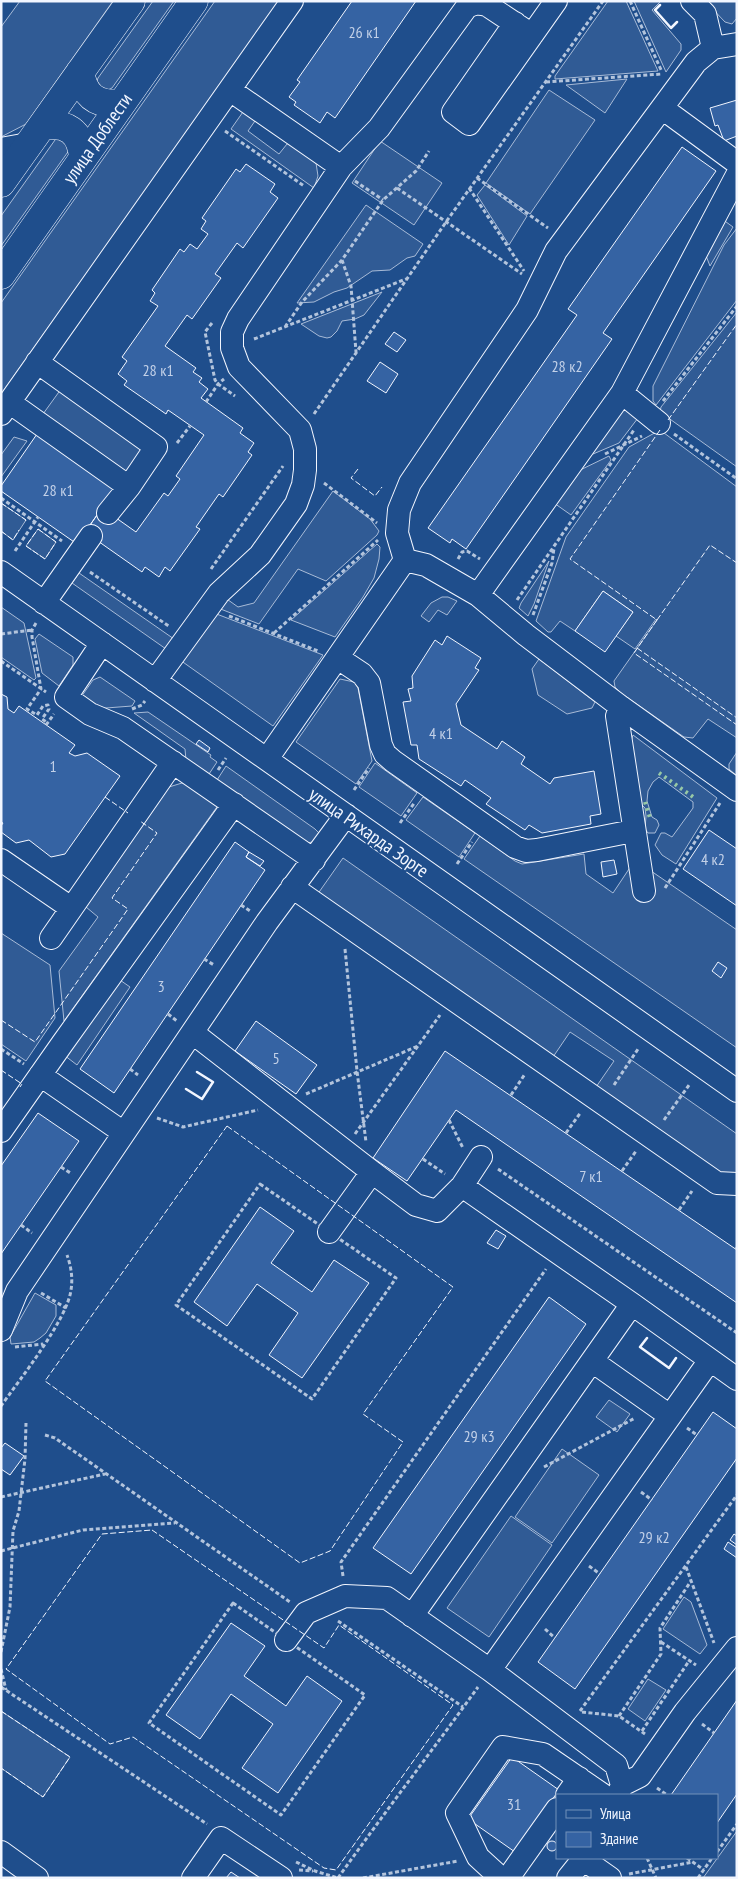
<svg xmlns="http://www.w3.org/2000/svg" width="738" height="1879" viewBox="0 0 738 1879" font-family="'PT Sans Narrow',sans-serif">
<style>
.built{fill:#305b95;stroke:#a8bbd7}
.building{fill:#3563a3;stroke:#f2f6ff}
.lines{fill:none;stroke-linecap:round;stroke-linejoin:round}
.minor-casing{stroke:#f2f6ff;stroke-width:24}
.major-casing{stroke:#f2f6ff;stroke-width:29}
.path{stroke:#b3c4dc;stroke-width:3;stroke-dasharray:4 2.5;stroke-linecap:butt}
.minor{stroke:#1f4e8c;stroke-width:22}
.major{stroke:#1f4e8c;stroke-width:28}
.hedge{stroke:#97c8a6;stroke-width:4;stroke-dasharray:2.5 4;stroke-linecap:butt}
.fence{stroke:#f2f6ff;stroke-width:1;stroke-dasharray:6 2.5;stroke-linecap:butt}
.wall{stroke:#f2f6ff;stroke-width:2.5}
.labels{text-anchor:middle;stroke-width:4;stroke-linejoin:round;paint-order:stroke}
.number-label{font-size:16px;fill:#c3d1e8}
.street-label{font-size:19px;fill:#f2f6ff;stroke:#1f4e8c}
</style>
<rect width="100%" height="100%" fill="#1f4e8c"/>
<path class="built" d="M 20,1 L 113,1 L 26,124 L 1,137 L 1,27 Z
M 153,1 L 174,1 L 112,88 L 103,92 L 97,81 L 98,78 Z
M 215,1 L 280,1 L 1,394 L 1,303 Z
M 608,1 L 626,1 L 658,71 L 555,79 L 555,76 Z
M 634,1 L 661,1 L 652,10 L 681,44 L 681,50 L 666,72 Z
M 705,1 L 737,1 L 737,18 L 732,24 L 725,22 Z
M 627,79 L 605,113 L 566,85 Z
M 549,90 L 595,120 L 530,214 L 486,183 Z
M 245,109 L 255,117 L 255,121 L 248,131 L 279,154 L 287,144 L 290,143 L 316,163 L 318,176 L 314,188 L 231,129 Z
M 60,135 L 70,149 L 1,246 L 1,216 L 55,140 Z
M 380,141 L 442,183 L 414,225 L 352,183 Z
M 485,185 L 527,216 L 509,245 L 477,195 Z
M 366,205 L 423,244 L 415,256 L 407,258 L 390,270 L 372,271 L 347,288 L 334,292 L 314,302 L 297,303 Z
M 722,219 L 733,227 L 710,266 L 703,248 Z
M 737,228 L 737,300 L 656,405 L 653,401 L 653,386 L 724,245 Z
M 382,292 L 364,315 L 355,319 L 342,321 L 337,331 L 331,337 L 327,338 L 319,336 L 301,324 Z
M 737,312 L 737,467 L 660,412 L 661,407 Z
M 69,378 L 158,439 L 141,482 L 43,414 Z
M 623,405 L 638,418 L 619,443 L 593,454 L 590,450 Z
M 660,430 L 737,487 L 737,738 L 708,719 L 693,738 L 684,737 L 621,693 L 615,687 L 614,681 L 657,620 L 656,619 L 635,649 L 616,636 L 633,612 L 603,591 L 575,631 L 560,621 L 551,632 L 548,632 L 536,621 L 566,537 L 629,447 Z
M 14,437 L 27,441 L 1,477 L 1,455 Z
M 609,456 L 611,460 L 571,515 L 554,503 L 574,473 Z
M 333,491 L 370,519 L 379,531 L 377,535 L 326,581 L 298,569 L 259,624 L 218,608 L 224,597 L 238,607 L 254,603 Z
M 1,503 L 26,520 L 13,540 L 1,531 Z
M 38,529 L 56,542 L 45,559 L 26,546 Z
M 377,544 L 380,547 L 379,559 L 374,578 L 363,597 L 335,637 L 291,620 Z
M 549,561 L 534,604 L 528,616 L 519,608 L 521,603 Z
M 79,573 L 174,639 L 166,649 L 72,583 Z
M 442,597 L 448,597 L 457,601 L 447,615 L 438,610 L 429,622 L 421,616 L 431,603 Z
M 1,607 L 24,623 L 36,678 L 34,680 L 1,657 Z
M 214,613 L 323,655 L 273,726 L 180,660 Z
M 39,634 L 73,657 L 73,665 L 59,686 L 42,673 L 35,639 Z
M 539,659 L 595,702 L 592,708 L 567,714 L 538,695 L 532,669 Z
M 100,677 L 135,701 L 132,706 L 93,709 L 79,700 L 93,680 Z
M 340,679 L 354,682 L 358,688 L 372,761 L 356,784 L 296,742 Z
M 148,712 L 211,755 L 210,757 L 217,762 L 209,774 L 186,760 L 185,749 L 134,713 Z
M 633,735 L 717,798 L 676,864 L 662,855 L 655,845 L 661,833 L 665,833 L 672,837 L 693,808 L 693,802 L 659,777 L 653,782 L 648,791 L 647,801 L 652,817 L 657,820 L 659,825 L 655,833 L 648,833 L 645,829 L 646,816 L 645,808 L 640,803 L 631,741 Z
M 737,752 L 737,776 L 729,769 L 729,764 Z
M 375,763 L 417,793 L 401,816 L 359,787 Z
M 226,766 L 315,829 L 319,833 L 313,842 L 306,843 L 217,780 Z
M 182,783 L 189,784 L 219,804 L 64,1021 L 59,971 L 98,917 L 86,907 L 169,787 Z
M 423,797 L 475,833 L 459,857 L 406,820 Z
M 480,836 L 515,861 L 522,864 L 584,854 L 586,874 L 613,893 L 635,860 L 737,930 L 737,1048 L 464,859 Z
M 343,858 L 737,1134 L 737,1175 L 733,1181 L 596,1087 L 614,1061 L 570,1032 L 553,1057 L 317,895 Z
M 1,933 L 50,965 L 55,1018 L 26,1061 L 1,1044 Z
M 117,978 L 130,987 L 77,1065 L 64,1055 Z
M 35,1293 L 56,1305 L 56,1316 L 46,1333 L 40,1338 L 34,1342 L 11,1344 L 10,1337 Z
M 609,1400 L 630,1414 L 617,1432 L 596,1417 Z
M 562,1449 L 599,1475 L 552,1543 L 515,1517 Z
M 511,1516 L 552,1545 L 489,1637 L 447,1608 Z
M 684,1597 L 691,1602 L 707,1645 L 700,1654 L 663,1629 Z
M 648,1679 L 666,1690 L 645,1721 L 628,1709 Z
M 1,1711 L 70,1757 L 43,1797 L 1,1768 Z
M 737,1831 L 737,1878 L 703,1878 Z"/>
<path class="building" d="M 352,1 L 416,1 L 335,118 L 327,112 L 320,123 L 294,105 L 296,102 L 289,97 L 300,82 L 297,80 Z
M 737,100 L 737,136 L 724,141 L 718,125 L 715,126 L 710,108 Z
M 682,147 L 716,171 L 603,333 L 612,339 L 466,549 L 452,539 L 450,543 L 428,528 L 577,315 L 568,309 Z
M 246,164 L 275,184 L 270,192 L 278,198 L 243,248 L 237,243 L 215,274 L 221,278 L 192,319 L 187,315 L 165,346 L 196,368 L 193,372 L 202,378 L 199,382 L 208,389 L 201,398 L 243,428 L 240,433 L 254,443 L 248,452 L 252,455 L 223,497 L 219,494 L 196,527 L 200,529 L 170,571 L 165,567 L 159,577 L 145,567 L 142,572 L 85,532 L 102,508 L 136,532 L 164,493 L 168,496 L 180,479 L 176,476 L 204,435 L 168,410 L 166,414 L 124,385 L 127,381 L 118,374 L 127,361 L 122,357 L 158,306 L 150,301 L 155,293 L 152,290 L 180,249 L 184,252 L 190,244 L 197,249 L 208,234 L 201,229 L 206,221 L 202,218 L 236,169 L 240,172 Z
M 394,332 L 406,340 L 397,352 L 385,344 Z
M 380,362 L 398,374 L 386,393 L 367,381 Z
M 37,434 L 115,489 L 77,544 L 1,491 L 1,486 Z
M 603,591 L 633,612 L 605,652 L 575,631 Z
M 447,636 L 481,658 L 475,668 L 479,670 L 456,704 L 461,725 L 497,749 L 502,741 L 525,757 L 521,764 L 550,784 L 554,778 L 594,771 L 601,814 L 590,816 L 591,824 L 542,833 L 529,825 L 525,830 L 486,804 L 491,798 L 465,780 L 461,786 L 419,759 L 417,745 L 411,745 L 403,702 L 411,701 L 408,689 L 413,688 L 412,676 L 435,640 L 442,645 Z
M 1,694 L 7,697 L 8,709 L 14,713 L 19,706 L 75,745 L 69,753 L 75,756 L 87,753 L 120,776 L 65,854 L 51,857 L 29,840 L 16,843 L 1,832 L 1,826 L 3,823 L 1,822 Z
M 199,740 L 210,748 L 208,752 L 196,744 Z
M 709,830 L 737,849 L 737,906 L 683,869 Z
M 235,842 L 249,852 L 246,857 L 265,870 L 114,1093 L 80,1069 Z
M 249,852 L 264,861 L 260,866 L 246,857 Z
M 614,860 L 617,874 L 603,877 L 601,862 Z
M 718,962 L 727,968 L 721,978 L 712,971 Z
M 256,1021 L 317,1065 L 296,1094 L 235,1051 Z
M 445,1051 L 737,1250 L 737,1303 L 456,1110 L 407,1181 L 373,1158 Z
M 38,1113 L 79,1141 L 1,1254 L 1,1166 Z
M 260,1207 L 294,1231 L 271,1263 L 312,1292 L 334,1260 L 369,1283 L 302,1378 L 269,1355 L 298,1313 L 257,1284 L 227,1326 L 194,1302 Z
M 496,1230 L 506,1236 L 498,1249 L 487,1243 Z
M 549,1297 L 586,1324 L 411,1574 L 373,1548 Z
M 713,1412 L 737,1429 L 737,1458 L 575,1689 L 538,1662 Z
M 5,1443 L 24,1456 L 10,1475 L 1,1469 L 1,1448 Z
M 734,1534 L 737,1536 L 737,1545 L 730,1540 Z
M 728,1542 L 737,1548 L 737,1558 L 724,1549 Z
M 231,1623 L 265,1646 L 244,1676 L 286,1706 L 307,1676 L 342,1701 L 278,1793 L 242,1768 L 273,1724 L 231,1694 L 200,1739 L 166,1715 Z
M 737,1700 L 737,1794 L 717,1823 L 717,1795 L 671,1795 Z
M 512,1757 L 559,1790 L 515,1852 L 468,1819 Z
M547 1846a5 5 0 1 1 10 0a5 5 0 1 1-10 0Z
M 231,1872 L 240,1878 L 226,1878 Z"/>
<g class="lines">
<defs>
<path id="minor" d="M 692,1 L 705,14 L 713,48
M 515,23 L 453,112 L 469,124 L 556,1
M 230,90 L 341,167
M 662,108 L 737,163
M 1,149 L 28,144
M 37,362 L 156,447 L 129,487 L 108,513
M 622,393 L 659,423
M 9,402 L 129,487
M 1,414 L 292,1
M 405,560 L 397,533 L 399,510 L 410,483 L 527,310 L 556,251 L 696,62 L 713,48 L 737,44
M 405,560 L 426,565 L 478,595 L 526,635 L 621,707 L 737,790
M 1,572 L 737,1091
M 478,595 L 622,393 L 737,175
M 44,603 L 91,536
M 102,643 L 66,697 L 90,714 L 123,728 L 314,860
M 338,658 L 362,674 L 369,683 L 381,745 L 385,754 L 393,761 L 515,847 L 526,851 L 537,850 L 633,831
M 155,681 L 219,593 L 260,555 L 296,504 L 303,485 L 305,470 L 305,449 L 300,430 L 239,367 L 232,348 L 232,332 L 238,319 L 341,167 L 379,128 L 466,8 C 473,3 479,3 487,5 L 532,35
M 621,707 L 617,716 L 644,891
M 267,759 L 405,560
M 1,860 L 71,908
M 292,887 L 717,1183 L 737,1184
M 51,938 L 173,762
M 193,1033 L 372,1172 L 416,1205 L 437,1211 L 462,1186 L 632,1304 L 737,1379
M 40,1075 L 124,1133
M 1,1131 L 62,1044 L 234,804
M 462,1186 L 481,1157
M 329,1232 L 372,1172
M 1,1330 L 17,1291 L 267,922 L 346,815
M 592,1361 L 670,1416
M 412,1616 L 632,1304
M 286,1640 L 306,1613 L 345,1596 L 387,1598 L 490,1670 L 616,1765 L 622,1785
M 490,1670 L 710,1360
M 567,1795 L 579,1778
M 618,1795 L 622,1785 L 640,1776 L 685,1712 L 737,1648
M 1,1852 L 37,1878
M 583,1859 L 610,1878
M 193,1878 L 221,1838 L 281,1878
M 501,1878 L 478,1857 L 457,1813 L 503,1747 L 543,1754 L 603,1795
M 508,1878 L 557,1809
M 568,1878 L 584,1858"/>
<path id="major" d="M 80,72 C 84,96 96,105 121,104
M 41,127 C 66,121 81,131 83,158
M 1,183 L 131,1
M 1,275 L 194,1"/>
</defs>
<use href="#minor" class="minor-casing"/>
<use href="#major" class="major-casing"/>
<path class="path" d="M 630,1 L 662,72
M 546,82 L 662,74
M 225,131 L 304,186
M 477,178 L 548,228
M 355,181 L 383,200
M 397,188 L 522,274
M 469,188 L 524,271
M 342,260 L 351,286 L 356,352
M 212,323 L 205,332 L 215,380 L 218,384 L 235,396
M 285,327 L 302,302 L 342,260 L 383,200 L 416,171 L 429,151
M 254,339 L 406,279
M 663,401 L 737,306
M 206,402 L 218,384 L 224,379
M 314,414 L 446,222 L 603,1
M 674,434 L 737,479
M 177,443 L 190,426
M 605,454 L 642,436
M 324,483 L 377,523
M 1,498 L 62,541
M 15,551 L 38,517
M 458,559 L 462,552 L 467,551 L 480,559
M 211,569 L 283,466
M 90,572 L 170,627
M 517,600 L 634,430
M 533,615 L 552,563 L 554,548
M 229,616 L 318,651
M 36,623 L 32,630 L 32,637 L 41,689 L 27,709 L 37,715 L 43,706 L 48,705 L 49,709 L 42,719 L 48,723
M 274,633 L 378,540
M 1,634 L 32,630
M 1,661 L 46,692
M 132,709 L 142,705 L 145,701
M 46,725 L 54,714
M 218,770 L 226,758
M 354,790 L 369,768
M 400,823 L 415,802
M 457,864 L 472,842
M 665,888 L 720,803
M 241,905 L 250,911
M 345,949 L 357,1071 L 366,1142
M 204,959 L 214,965
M 168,1014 L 177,1021
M 1,1049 L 24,1064
M 130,1069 L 138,1075
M 614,1085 L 638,1049
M 306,1094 L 418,1046
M 511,1095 L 525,1074
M 157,1118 L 183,1127 L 258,1110
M 449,1120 L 463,1148
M 664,1120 L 689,1085
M 566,1133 L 581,1112
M 355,1134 L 440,1015
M 423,1159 L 445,1174
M 61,1167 L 72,1174
M 498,1169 L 737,1333
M 622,1171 L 636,1151
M 260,1184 L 396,1278 L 312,1399 L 176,1305 Z
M 679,1210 L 692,1191
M 21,1225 L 32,1233
M 736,1249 L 737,1248
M 41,1293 L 66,1308
M 15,1347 L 43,1344
M 1,1406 C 20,1379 67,1320 71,1290 C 73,1278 71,1266 67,1255
M 687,1428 L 697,1435
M 45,1435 L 55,1438 L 290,1602
M 544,1467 L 635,1418
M 641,1492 L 652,1500
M 1,1497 L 105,1474
M 1,1551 L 83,1530 L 175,1523
M 589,1566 L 600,1574
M 686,1567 L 714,1643
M 343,1576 L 341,1562 L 546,1269
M 233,1603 L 365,1695 L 281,1815 L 149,1723 Z
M 338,1621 L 463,1707
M 545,1629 L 555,1638
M 661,1642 L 696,1665
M 1,1652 L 10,1607 L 13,1531 L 19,1511 L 25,1459 L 26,1423
M 1,1669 L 6,1690
M 1,1687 L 207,1824
M 580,1711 L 737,1495
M 582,1712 L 619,1716 L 645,1734
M 619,1716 L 661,1654 L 660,1628 L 691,1581
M 702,1724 L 714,1733
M 642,1731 L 689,1661
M 657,1788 L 667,1795
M 717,1852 L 737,1824
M 647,1858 L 656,1878
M 687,1858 L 704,1870
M 296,1862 L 315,1871 L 338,1878
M 299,1870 L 313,1871
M 629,1874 L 693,1862
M 338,1878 C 384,1813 432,1751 478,1687
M 363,1878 L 458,1861
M 698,1878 L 712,1858"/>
<use href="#minor" class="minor"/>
<use href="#major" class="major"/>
<path class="hedge" d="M 659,773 L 696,799
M 645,802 L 650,818"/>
<path class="fence" d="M 668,420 L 737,324
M 660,430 L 570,559 L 657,620 L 634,653 L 737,725
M 358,469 L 351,478 L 375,496 L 382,487
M 1,503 L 26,520 L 24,523
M 38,529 L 56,542 L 45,559 L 26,546 Z
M 1,531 L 13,540 L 19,530
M 657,620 L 710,545 L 737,563
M 637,648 L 737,718
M 105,797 L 128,813
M 1,1020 L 35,1042 L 128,909 L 112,898 L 157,833 L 140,821
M 1,1070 L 22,1084 L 20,1087
M 227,1126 L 453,1287 L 363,1414 L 403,1442 L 330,1551 L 300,1563 L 45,1381 Z
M 152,1530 L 324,1648 L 339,1625 L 453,1705 L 336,1870 L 324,1868 L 133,1737 L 110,1744 L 6,1669 L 102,1534 Z
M 1,1711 L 70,1757 L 43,1797 L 1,1768"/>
<path class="wall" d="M 660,5 L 655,10 L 671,28 L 677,22
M 186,1089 L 202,1099 L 213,1082 L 197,1072
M 647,1338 L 640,1347 L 669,1368 L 676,1358"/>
</g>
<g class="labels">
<g class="number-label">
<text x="364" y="38">26 к1</text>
<text x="567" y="372">28 к2</text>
<text x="158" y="376">28 к1</text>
<text x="58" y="496">28 к1</text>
<text x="441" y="739">4 к1</text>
<text x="53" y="772">1</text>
<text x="713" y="865">4 к2</text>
<text x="161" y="992">3</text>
<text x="276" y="1064">5</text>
<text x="591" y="1182">7 к1</text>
<text x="479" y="1442">29 к3</text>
<text x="654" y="1543">29 к2</text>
<text x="514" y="1810">31</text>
</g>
<g class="street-label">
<text transform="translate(97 138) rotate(-55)" y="7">улица Доблести</text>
<text transform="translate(369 832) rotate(35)" y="7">улица Рихарда Зорге</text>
</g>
</g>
<rect width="738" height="1879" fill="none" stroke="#f2f6ff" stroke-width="5"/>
<rect x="556" y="1794" width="162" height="65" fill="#1f4e8c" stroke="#7391ba"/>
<rect x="566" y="1810" width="25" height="8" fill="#1f4e8c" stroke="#7391ba"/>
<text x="600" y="1819" font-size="15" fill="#f2f6ff">Улица</text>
<rect x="566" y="1832" width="25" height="15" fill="#3563a3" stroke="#7391ba"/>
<text x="600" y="1844" font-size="15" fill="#f2f6ff">Здание</text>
</svg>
